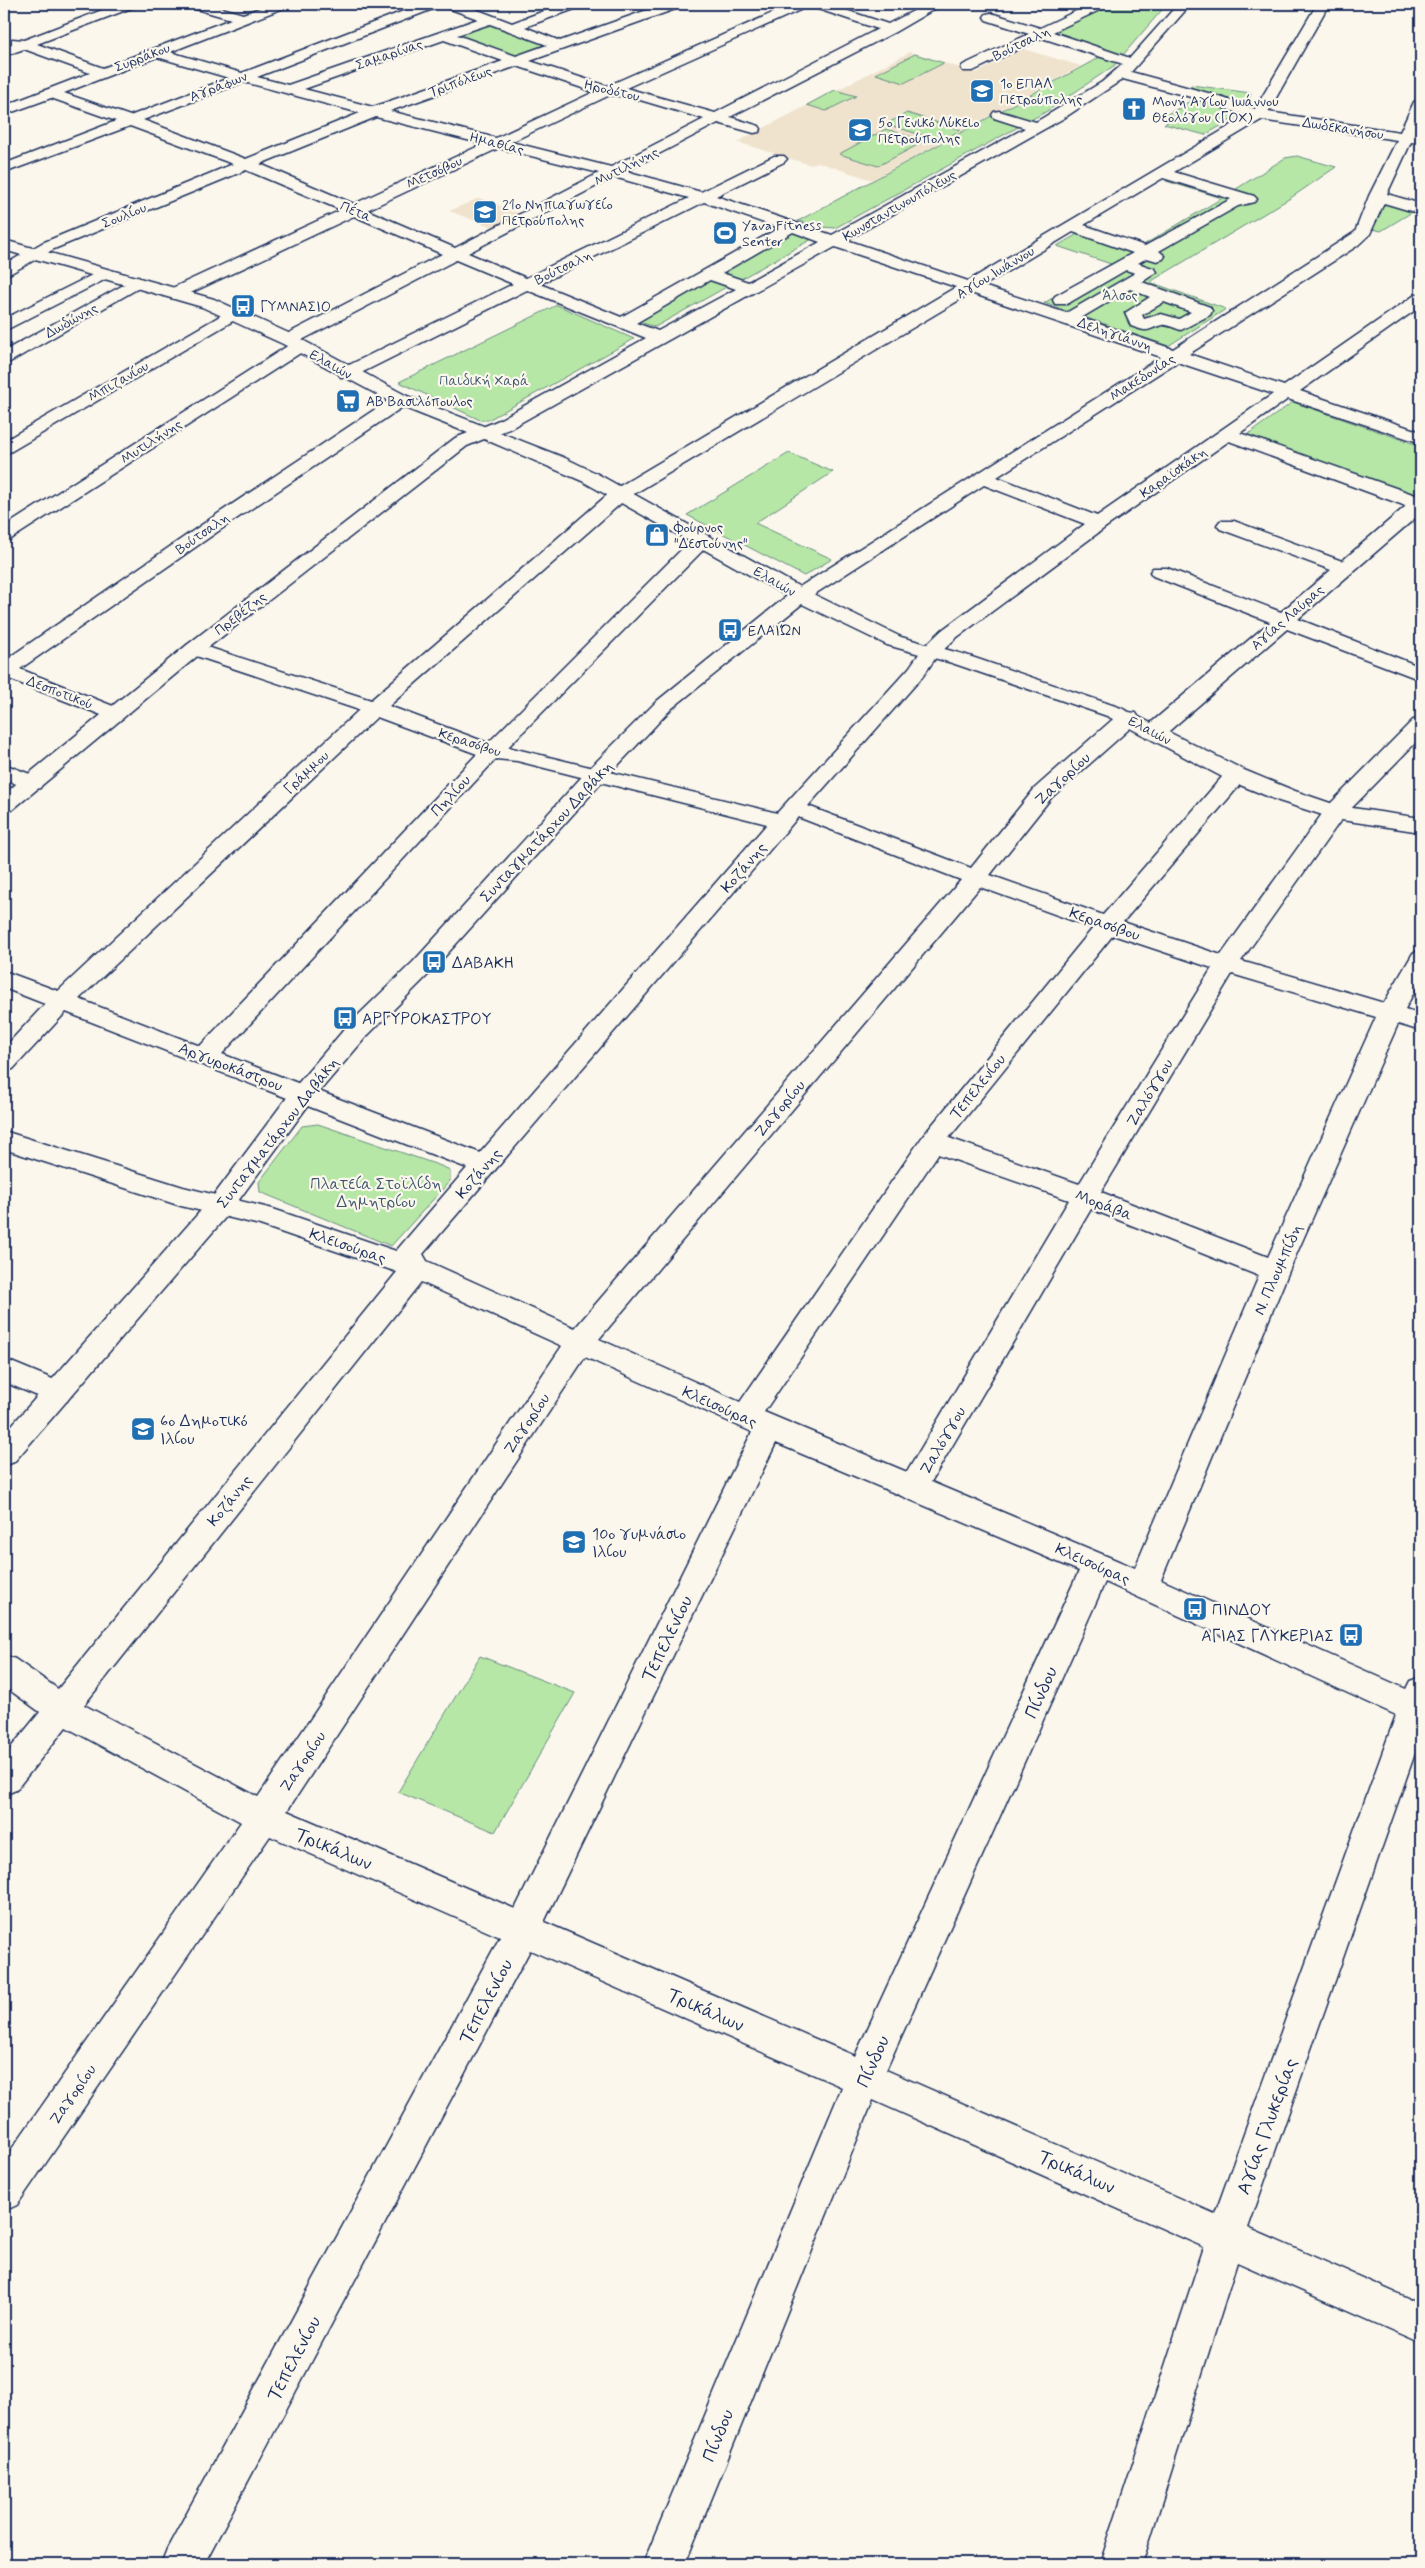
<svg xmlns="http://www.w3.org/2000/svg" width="1425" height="2568" viewBox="0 0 1425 2568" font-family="Mynerve,sans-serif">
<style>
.built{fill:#f0e3ce}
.green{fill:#b6e7a6;stroke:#688b82}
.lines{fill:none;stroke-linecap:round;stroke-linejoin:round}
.street-casing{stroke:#1b2f5e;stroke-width:3}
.secondary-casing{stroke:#1b2f5e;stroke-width:3}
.street{fill:#fbf7ec;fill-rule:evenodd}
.secondary{fill:#fbf7ec;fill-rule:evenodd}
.labels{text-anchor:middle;stroke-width:4.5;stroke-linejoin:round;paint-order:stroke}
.far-street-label{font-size:14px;fill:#1b2f5e;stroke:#fbf7ec}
.far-poi-label{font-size:14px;fill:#1b2f5e;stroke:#fbf7ec;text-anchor:start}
.far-park-label{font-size:14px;fill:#3a546c;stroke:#fbf7ec}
.street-label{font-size:16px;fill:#1b2f5e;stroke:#fbf7ec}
.poi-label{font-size:16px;fill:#1b2f5e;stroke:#fbf7ec;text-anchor:start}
.park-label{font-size:16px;fill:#3a546c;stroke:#fbf7ec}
.near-street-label{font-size:19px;fill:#1b2f5e;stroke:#fbf7ec}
</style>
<rect width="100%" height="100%" fill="#fbf7ec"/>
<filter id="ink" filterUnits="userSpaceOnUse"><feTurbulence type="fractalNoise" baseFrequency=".02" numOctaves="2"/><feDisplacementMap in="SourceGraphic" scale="10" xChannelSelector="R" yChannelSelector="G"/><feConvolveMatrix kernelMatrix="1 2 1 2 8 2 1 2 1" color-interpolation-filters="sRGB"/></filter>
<g filter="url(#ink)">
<path class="built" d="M 1023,49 L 1081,66 L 872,180 L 817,162 L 811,165 L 737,142 L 910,52 L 976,73 Z
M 479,198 L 524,215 L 495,228 L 449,211 Z"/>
<path class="green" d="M 1110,4 L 1167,4 L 1123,55 L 1050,32 Z
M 490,24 L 545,45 L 513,57 L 458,35 Z
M 915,54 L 944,63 L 904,83 L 876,74 Z
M 1102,56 L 1115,61 L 1115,65 L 1047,111 L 835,228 L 821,227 L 798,221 Z
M 1191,85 L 1251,93 L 1248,102 L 1242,104 L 1190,87 Z
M 835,90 L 856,96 L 826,111 L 807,105 Z
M 1194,99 L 1243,113 L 1205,135 L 1164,124 L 1174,118 L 1165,115 L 1179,108 L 1183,110 L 1187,107 L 1183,105 Z
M 907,113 L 961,130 L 940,141 L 886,124 Z
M 886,129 L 925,141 L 878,166 L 839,154 Z
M 1297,156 L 1336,167 L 1292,197 L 1150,282 L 1226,309 L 1168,346 L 1044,303 L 1111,264 L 1057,246 L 1088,228 L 1142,246 L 1222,198 L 1166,181 L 1178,174 L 1233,191 L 1285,158 Z
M 1384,202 L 1414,211 L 1381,231 L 1372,229 Z
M 780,228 L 812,239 L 655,327 L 625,317 Z
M 557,305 L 634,339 L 488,420 L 480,420 L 399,382 Z
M 1293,402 L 1421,446 L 1421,488 L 1410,497 L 1244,437 Z
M 789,453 L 833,472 L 755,523 L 832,559 L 804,576 L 687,515 Z
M 318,1124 L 441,1166 L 450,1170 L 450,1181 L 391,1246 L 260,1192 L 259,1182 L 302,1126 Z
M 480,1656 L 575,1693 L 495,1832 L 398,1792 Z"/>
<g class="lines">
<defs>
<path id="street" d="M 118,4 L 136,4 L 134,7 L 37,44 L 103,68 L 231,19 L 189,7 L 188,4 L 208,4 L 243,14 L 270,4 L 287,4 L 286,7 L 170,52 L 242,73 L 422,4 L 440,4 L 438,7 L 257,77 L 288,85 L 478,19 L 445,7 L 444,4 L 462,4 L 512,23 L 563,4 L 581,4 L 580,7 L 525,27 L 560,41 L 664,4 L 682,4 L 681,7 L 530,61 L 607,86 L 793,4 L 827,4 L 888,24 L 927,4 L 943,4 L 895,32 L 730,117 L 759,126 L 761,129 L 759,132 L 754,133 L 718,123 L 626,171 L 701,192 L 774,156 L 784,156 L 787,159 L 784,162 L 716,196 L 832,235 L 1025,128 L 994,118 L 992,115 L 994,112 L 999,111 L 1036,122 L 1102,82 L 1123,64 L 1042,38 L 973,71 L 963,71 L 961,68 L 963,65 L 1029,34 L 986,20 L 984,17 L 986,14 L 991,13 L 1040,28 L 1091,4 L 1107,4 L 1106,7 L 1053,32 L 1130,58 L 1178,4 L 1191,4 L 1131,72 L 1208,93 L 1255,109 L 1317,4 L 1329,4 L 1268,112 L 1400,132 L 1414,102 L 1421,98 L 1421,118 L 1414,134 L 1421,135 L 1421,143 L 1411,142 L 1387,194 L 1421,204 L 1421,214 L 1384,203 L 1370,234 L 1357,246 L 1189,354 L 1284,386 L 1415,295 L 1421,294 L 1421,306 L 1300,391 L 1421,432 L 1421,443 L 1288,399 L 1240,433 L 1421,497 L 1421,513 L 1298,619 L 1421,667 L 1421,680 L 1287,629 L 1162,737 L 1154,738 L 1146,737 L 1143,732 L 1146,727 L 1270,622 L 1153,576 L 1150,572 L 1153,568 L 1167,568 L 1281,612 L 1331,570 L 1220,529 L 1217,525 L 1220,521 L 1234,521 L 1342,561 L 1406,506 L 1229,441 L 1106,527 L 956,638 L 937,656 L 923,676 L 808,806 L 971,868 L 1035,788 L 1120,713 L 1128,712 L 1136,713 L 1139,718 L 1136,723 L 1051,798 L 990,875 L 1103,915 L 1228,770 L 1236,768 L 1244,770 L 1247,775 L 1244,780 L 1123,922 L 1221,955 L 1327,807 L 1413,720 L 1421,719 L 1421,737 L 1343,817 L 1241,961 L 1384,1003 L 1413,953 L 1421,950 L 1421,979 L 1405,1009 L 1421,1014 L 1421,1031 L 1398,1024 L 1289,1271 L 1161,1580 L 1406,1689 L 1410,1681 L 1421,1677 L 1421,1736 L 1248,2228 L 1421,2304 L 1421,2343 L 1237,2262 L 1142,2564 L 1100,2564 L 1204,2247 L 873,2100 L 685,2564 L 643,2564 L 842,2087 L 530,1950 L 204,2564 L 161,2564 L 167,2549 L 500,1937 L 270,1836 L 17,2205 L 4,2211 L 4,2160 L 241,1822 L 66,1727 L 16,1790 L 4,1795 L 4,1756 L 40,1712 L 4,1686 L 4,1655 L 15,1659 L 58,1689 L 397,1272 L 260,1225 L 181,1206 L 4,1149 L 4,1131 L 183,1187 L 273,1209 L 396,1251 L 467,1168 L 66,1012 L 13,1069 L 4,1071 L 4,1048 L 45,1004 L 4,988 L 4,971 L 58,991 L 359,710 L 187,653 L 184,649 L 187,645 L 194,643 L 201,645 L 371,700 L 613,490 L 956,287 L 835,247 L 511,428 L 490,437 L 478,437 L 475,433 L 478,429 L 499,420 L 646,338 L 527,290 L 353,377 L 341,377 L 338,373 L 341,369 L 513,284 L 456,260 L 300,341 L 308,346 L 305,350 L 11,539 L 4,541 L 4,527 L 289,345 L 280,340 L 283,336 L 442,254 L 354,216 L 182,297 L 170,297 L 168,293 L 170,289 L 341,210 L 246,170 L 54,249 L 4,277 L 4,265 L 42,243 L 233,164 L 130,126 L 4,173 L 4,164 L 116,121 L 51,98 L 4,115 L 4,106 L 90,73 L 24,49 L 4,56 L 4,47 L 12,44 L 12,39 L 24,40 ZM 809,6 L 878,29 L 715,113 L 626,88 ZM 490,24 L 547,45 L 516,56 L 457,35 ZM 444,40 L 503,61 L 373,107 L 304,89 ZM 157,57 L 229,78 L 130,116 L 64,93 ZM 517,66 L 594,92 L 496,138 L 390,111 ZM 1123,79 L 1198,99 L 1247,116 L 968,281 L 847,240 L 1064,118 ZM 244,82 L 360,113 L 246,159 L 143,120 ZM 610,95 L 630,97 L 704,119 L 611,167 L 511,142 ZM 376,117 L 483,144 L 354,204 L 260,164 ZM 1261,120 L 1397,140 L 1369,196 L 1355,232 L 1173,349 L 1081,318 L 1130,289 L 1150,297 L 1125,313 L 1131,326 C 1151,333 1144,330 1162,325 C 1167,324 1176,329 1181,330 L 1210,315 L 1212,311 L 1210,307 L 1142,282 L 1157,272 L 1155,269 L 1138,263 L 1147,258 L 1157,261 L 1163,259 L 1165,256 L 1159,251 L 1238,206 L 1254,202 L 1257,199 L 1254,196 L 1174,172 ZM 499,148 L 599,173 L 455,248 L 367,210 ZM 614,177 L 689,198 L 526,278 L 468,253 ZM 1163,178 L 1231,199 L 1145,246 L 1084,225 ZM 704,202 L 779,228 L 621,317 L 540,284 ZM 793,232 L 820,242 L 748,282 L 722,273 ZM 1073,232 L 1133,253 L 1055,296 L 1053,300 L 1055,304 L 1067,304 L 1126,270 L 1135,273 L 1066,313 L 983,286 ZM 710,280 L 736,289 L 658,331 L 636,323 ZM 971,293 L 1161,357 L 793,591 L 790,595 L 793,599 L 807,599 L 984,485 L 1085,524 L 942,630 L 923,648 L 909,668 L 777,813 L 508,747 L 708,545 L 711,541 L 708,537 L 694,537 L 488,743 L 389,706 L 627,498 ZM 1164,302 L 1191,312 L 1179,319 L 1161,314 L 1144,319 L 1142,315 ZM 1177,362 L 1273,394 L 1097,516 L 997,477 ZM 377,717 L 477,754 L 200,1046 L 79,999 ZM 496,759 L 517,761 L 767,824 L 480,1153 L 222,1054 ZM 798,817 L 961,880 L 575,1328 L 427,1261 L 423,1254 ZM 980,887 L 1093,928 L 923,1136 L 740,1402 L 599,1339 ZM 1113,935 L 1212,968 L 1079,1184 L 949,1138 ZM 1232,974 L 1376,1017 L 1268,1257 L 1101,1192 ZM 938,1154 L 1069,1200 L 907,1472 L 764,1412 ZM 1091,1209 L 1259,1276 L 1135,1568 L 931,1482 ZM 421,1282 L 562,1346 L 258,1797 L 84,1705 ZM 585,1357 L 752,1432 L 515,1909 L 287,1811 ZM 776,1443 L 1079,1571 L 855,2056 L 544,1922 ZM 1105,1582 L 1396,1715 L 1215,2214 L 886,2070 Z
M 104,269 L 112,274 L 110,277 L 4,331 L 4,319 Z
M 138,277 L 146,282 L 144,285 L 10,362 L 4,363 L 4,351 Z
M 232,309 L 240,314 L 238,318 L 10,452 L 4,453 L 4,441 Z
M 401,395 L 407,396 L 410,400 L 407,404 L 233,521 L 20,669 L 123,710 L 127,714 L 123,718 L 116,720 L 109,718 L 4,677 L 4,661 L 219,513 L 395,396 Z
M 4,764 L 40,778 L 43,783 L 40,788 L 32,790 L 24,788 L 4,778 Z
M 4,1359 L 67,1385 L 71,1393 L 67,1401 L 57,1404 L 4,1382 Z"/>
<path id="secondary" d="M 4,240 L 214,299 L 295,336 L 407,396 L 565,458 L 596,473 L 807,591 L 901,637 L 966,655 L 1121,708 L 1244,770 L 1295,791 L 1339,806 L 1421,818 L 1421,832 L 1335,819 L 1279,801 L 1228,780 L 1107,716 L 952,663 L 887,645 L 802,604 L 671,709 L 604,780 L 429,974 L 366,1037 L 312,1100 L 230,1212 L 14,1462 L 4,1466 L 4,1434 L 212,1198 L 294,1088 L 348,1025 L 413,962 L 588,770 L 657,701 L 787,596 L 582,481 L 484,439 L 467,446 L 201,653 L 12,810 L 4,812 L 4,794 L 187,645 L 455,438 L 468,433 L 395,404 L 283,344 L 202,307 L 4,250 Z"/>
</defs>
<use href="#street" class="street-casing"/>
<use href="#secondary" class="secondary-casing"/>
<use href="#street" class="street"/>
<use href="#secondary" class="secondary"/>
</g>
</g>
<defs>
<symbol id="school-square" viewBox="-11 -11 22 22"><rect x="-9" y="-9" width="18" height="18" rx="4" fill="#1f6fb2" stroke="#fbf7ec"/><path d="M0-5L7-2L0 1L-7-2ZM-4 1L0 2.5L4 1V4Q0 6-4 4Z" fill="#fff"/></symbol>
<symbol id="church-square" viewBox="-11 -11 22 22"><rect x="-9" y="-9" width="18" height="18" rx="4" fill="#1f6fb2" stroke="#fbf7ec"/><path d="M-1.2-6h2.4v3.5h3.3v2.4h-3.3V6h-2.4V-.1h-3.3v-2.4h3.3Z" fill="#fff"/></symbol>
<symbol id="stadium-square" viewBox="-11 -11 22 22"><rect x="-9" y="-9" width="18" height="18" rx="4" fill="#1f6fb2" stroke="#fbf7ec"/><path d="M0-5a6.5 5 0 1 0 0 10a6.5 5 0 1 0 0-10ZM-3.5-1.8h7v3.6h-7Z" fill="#fff"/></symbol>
<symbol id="bus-square" viewBox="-11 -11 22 22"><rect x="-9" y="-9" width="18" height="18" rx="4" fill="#1f6fb2" stroke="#fbf7ec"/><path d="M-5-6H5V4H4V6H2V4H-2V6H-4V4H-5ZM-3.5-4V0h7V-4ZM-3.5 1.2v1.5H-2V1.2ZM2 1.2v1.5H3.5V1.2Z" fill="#fff"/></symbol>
<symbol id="supermarket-square" viewBox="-11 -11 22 22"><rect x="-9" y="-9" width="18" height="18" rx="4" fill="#1f6fb2" stroke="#fbf7ec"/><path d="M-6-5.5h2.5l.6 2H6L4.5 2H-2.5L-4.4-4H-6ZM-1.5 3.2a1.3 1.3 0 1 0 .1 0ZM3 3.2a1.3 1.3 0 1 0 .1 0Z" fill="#fff"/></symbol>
<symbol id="shop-square" viewBox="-11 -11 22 22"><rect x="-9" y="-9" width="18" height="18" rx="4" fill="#1f6fb2" stroke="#fbf7ec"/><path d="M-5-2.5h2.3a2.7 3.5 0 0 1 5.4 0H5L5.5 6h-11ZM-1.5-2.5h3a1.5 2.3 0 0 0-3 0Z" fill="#fff"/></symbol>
</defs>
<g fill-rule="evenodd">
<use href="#school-square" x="968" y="77" width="28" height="28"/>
<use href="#church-square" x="1120" y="95" width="28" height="28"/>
<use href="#school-square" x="846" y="116" width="28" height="28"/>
<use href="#school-square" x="471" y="198" width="28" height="28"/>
<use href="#stadium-square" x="711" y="219" width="28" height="28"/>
<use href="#bus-square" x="229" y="292" width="28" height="28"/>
<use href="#supermarket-square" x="334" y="387" width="28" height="28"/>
<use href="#shop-square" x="643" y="521" width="28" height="28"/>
<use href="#bus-square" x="716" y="616" width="28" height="28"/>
<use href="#bus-square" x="420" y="948" width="28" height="28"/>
<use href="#bus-square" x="331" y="1004" width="28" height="28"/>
<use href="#school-square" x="129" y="1415" width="28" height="28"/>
<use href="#school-square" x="560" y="1528" width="28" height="28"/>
<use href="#bus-square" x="1181" y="1595" width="28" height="28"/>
<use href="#bus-square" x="1337" y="1621" width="28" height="28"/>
</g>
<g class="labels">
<g class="far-street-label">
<text transform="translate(1021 43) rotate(-26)" y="5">Βούτσαλη</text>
<text transform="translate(389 54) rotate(-19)" y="5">Σαμαρίνας</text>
<text transform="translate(142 57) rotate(-21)" y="5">Συρράκου</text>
<text transform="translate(460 81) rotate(-20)" y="5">Τριπόλεως</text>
<text transform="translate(218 86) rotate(-21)" y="5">Αγράφων</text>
<text transform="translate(612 90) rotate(13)" y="5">Ηροδότου</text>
<text transform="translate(1343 128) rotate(9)" y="5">Δωδεκανήσου</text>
<text transform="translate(497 143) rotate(14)" y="5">Ημαθίας</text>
<text transform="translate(626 166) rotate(-27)" y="5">Μυτιλήνης</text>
<text transform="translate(434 172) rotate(-25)" y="5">Μετσόβου</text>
<text transform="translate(899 205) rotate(-30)" y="5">Κωνσταντινουπόλεως</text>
<text transform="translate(356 211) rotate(23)" y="5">Πέτα</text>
<text transform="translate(124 215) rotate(-22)" y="5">Σουλίου</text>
<text transform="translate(563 267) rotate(-26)" y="5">Βούτσαλη</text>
<text transform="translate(995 272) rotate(-31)" y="5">Αγίου Ιωάννου</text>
<text transform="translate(71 320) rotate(-29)" y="5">Δωδώνης</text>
<text transform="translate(1115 334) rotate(19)" y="5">Δεληγιάννη</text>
<text transform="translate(331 364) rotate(29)" y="5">Ελαιών</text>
<text transform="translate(1142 377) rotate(-33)" y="5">Μακεδονίας</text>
<text transform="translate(118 381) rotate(-30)" y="5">Μπιζανίου</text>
<text transform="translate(151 441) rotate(-33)" y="5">Μυτιλήνης</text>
<text transform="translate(1173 472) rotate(-35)" y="5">Καραϊσκάκη</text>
<text transform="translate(202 533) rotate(-35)" y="5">Βούτσαλη</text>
<text transform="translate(775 581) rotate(30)" y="5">Ελαιών</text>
<text transform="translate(240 613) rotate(-38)" y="5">Πρεβέζης</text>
<text transform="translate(1287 617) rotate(-41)" y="5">Αγίας Λαύρας</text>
<text transform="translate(60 692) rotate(21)" y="5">Δεσποτικού</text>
<text transform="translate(1150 730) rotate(28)" y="5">Ελαιών</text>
<text transform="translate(470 742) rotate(18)" y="5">Κερασόβου</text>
<text transform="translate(306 772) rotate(-43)" y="5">Γράμμου</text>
</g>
<g class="far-poi-label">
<text x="1000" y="88">1ο ΕΠΑΛ<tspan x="1000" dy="16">Πετρούπολης</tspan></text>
<text x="1152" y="106">Μονή Αγίου Ιωάννου<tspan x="1152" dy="16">Θεολόγου (ΓΟΧ)</tspan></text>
<text x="878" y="127">5ο Γενικό Λύκειο<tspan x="878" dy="16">Πετρούπολης</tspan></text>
<text x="502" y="209">21ο Νηπιαγωγείο<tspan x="502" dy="16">Πετρούπολης</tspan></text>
<text x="742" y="230">Yava Fitness<tspan x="742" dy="16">Senter</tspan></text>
<text x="260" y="311">ΓΥΜΝΑΣΙΟ</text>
<text x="366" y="406">ΑΒ Βασιλόπουλος</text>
<text x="674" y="532">Φούρνος<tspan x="674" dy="16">"Δεστούνης"</tspan></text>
<text x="748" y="635">ΕΛΑΙΏΝ</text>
</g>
<g class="far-park-label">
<text x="1120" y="300">Άλσος</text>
<text x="484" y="385">Παιδική Χαρά</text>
</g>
<g class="street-label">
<text transform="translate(1062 778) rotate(-43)" y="6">Ζαγορίου</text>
<text transform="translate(450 795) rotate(-47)" y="6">Πηλίου</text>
<text transform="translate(546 831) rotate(-47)" y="6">Συνταγματάρχου Δαβάκη</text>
<text transform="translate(743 867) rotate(-49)" y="6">Κοζάνης</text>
<text transform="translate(1105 923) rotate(19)" y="6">Κερασόβου</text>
<text transform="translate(231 1066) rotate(21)" y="6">Αργυροκάστρου</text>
<text transform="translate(977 1086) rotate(-51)" y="6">Τεπελενίου</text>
<text transform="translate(1149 1092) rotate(-59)" y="6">Ζαλόγγου</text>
<text transform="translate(779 1108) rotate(-50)" y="6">Ζαγορίου</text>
<text transform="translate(277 1132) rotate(-52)" y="6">Συνταγματάρχου Δαβάκη</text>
<text transform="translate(478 1173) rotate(-49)" y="6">Κοζάνης</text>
<text transform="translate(1104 1204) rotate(21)" y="6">Μοράβα</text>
<text transform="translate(348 1245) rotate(19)" y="6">Κλεισούρας</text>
<text transform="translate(1277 1269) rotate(-66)" y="6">N. Πλουμπίδη</text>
<text transform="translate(720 1406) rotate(24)" y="6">Κλεισούρας</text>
<text transform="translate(526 1423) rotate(-56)" y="6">Ζαγορίου</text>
<text transform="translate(942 1440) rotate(-60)" y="6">Ζαλόγγου</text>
<text transform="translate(229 1500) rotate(-51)" y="6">Κοζάνης</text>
<text transform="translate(1093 1563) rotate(24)" y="6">Κλεισούρας</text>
<text transform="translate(302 1761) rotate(-56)" y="6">Ζαγορίου</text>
<text transform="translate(72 2094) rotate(-55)" y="6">Ζαγορίου</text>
</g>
<g class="poi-label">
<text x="452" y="968">ΔΑΒΑΚΗ</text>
<text x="362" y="1024">ΑΡΓΥΡΟΚΑΣΤΡΟΥ</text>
<text x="160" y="1426">6ο Δημοτικό<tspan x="160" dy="18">Ιλίου</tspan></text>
<text x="592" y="1539">10ο γυμνάσιο<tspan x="592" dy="18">Ιλίου</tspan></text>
<text x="1212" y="1615">ΠΙΝΔΟΥ</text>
<text x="1334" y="1641" text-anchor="end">ΑΓΙΑΣ ΓΛΥΚΕΡΙΑΣ</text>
</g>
<g class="park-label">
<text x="376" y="1189">Πλατεία Στοϊλίδη<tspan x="376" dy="18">Δημητρίου</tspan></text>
</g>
<g class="near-street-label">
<text transform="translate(666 1638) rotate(-64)" y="7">Τεπελενίου</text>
<text transform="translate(1040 1692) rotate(-66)" y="7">Πίνδου</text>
<text transform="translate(334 1848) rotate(23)" y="7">Τρικάλων</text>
<text transform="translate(485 2001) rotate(-62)" y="7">Τεπελενίου</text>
<text transform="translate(706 2009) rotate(24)" y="7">Τρικάλων</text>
<text transform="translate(872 2061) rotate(-66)" y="7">Πίνδου</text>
<text transform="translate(1266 2126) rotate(-70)" y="7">Αγίας Γλυκερίας</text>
<text transform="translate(1077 2171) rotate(24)" y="7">Τρικάλων</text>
<text transform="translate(293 2358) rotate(-62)" y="7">Τεπελενίου</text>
<text transform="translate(717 2435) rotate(-68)" y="7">Πίνδου</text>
</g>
</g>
<rect width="1425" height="2568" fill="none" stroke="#fbf7ec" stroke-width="20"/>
<rect x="10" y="10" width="1405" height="2548" fill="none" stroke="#1b2f5e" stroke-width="2" filter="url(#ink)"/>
</svg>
